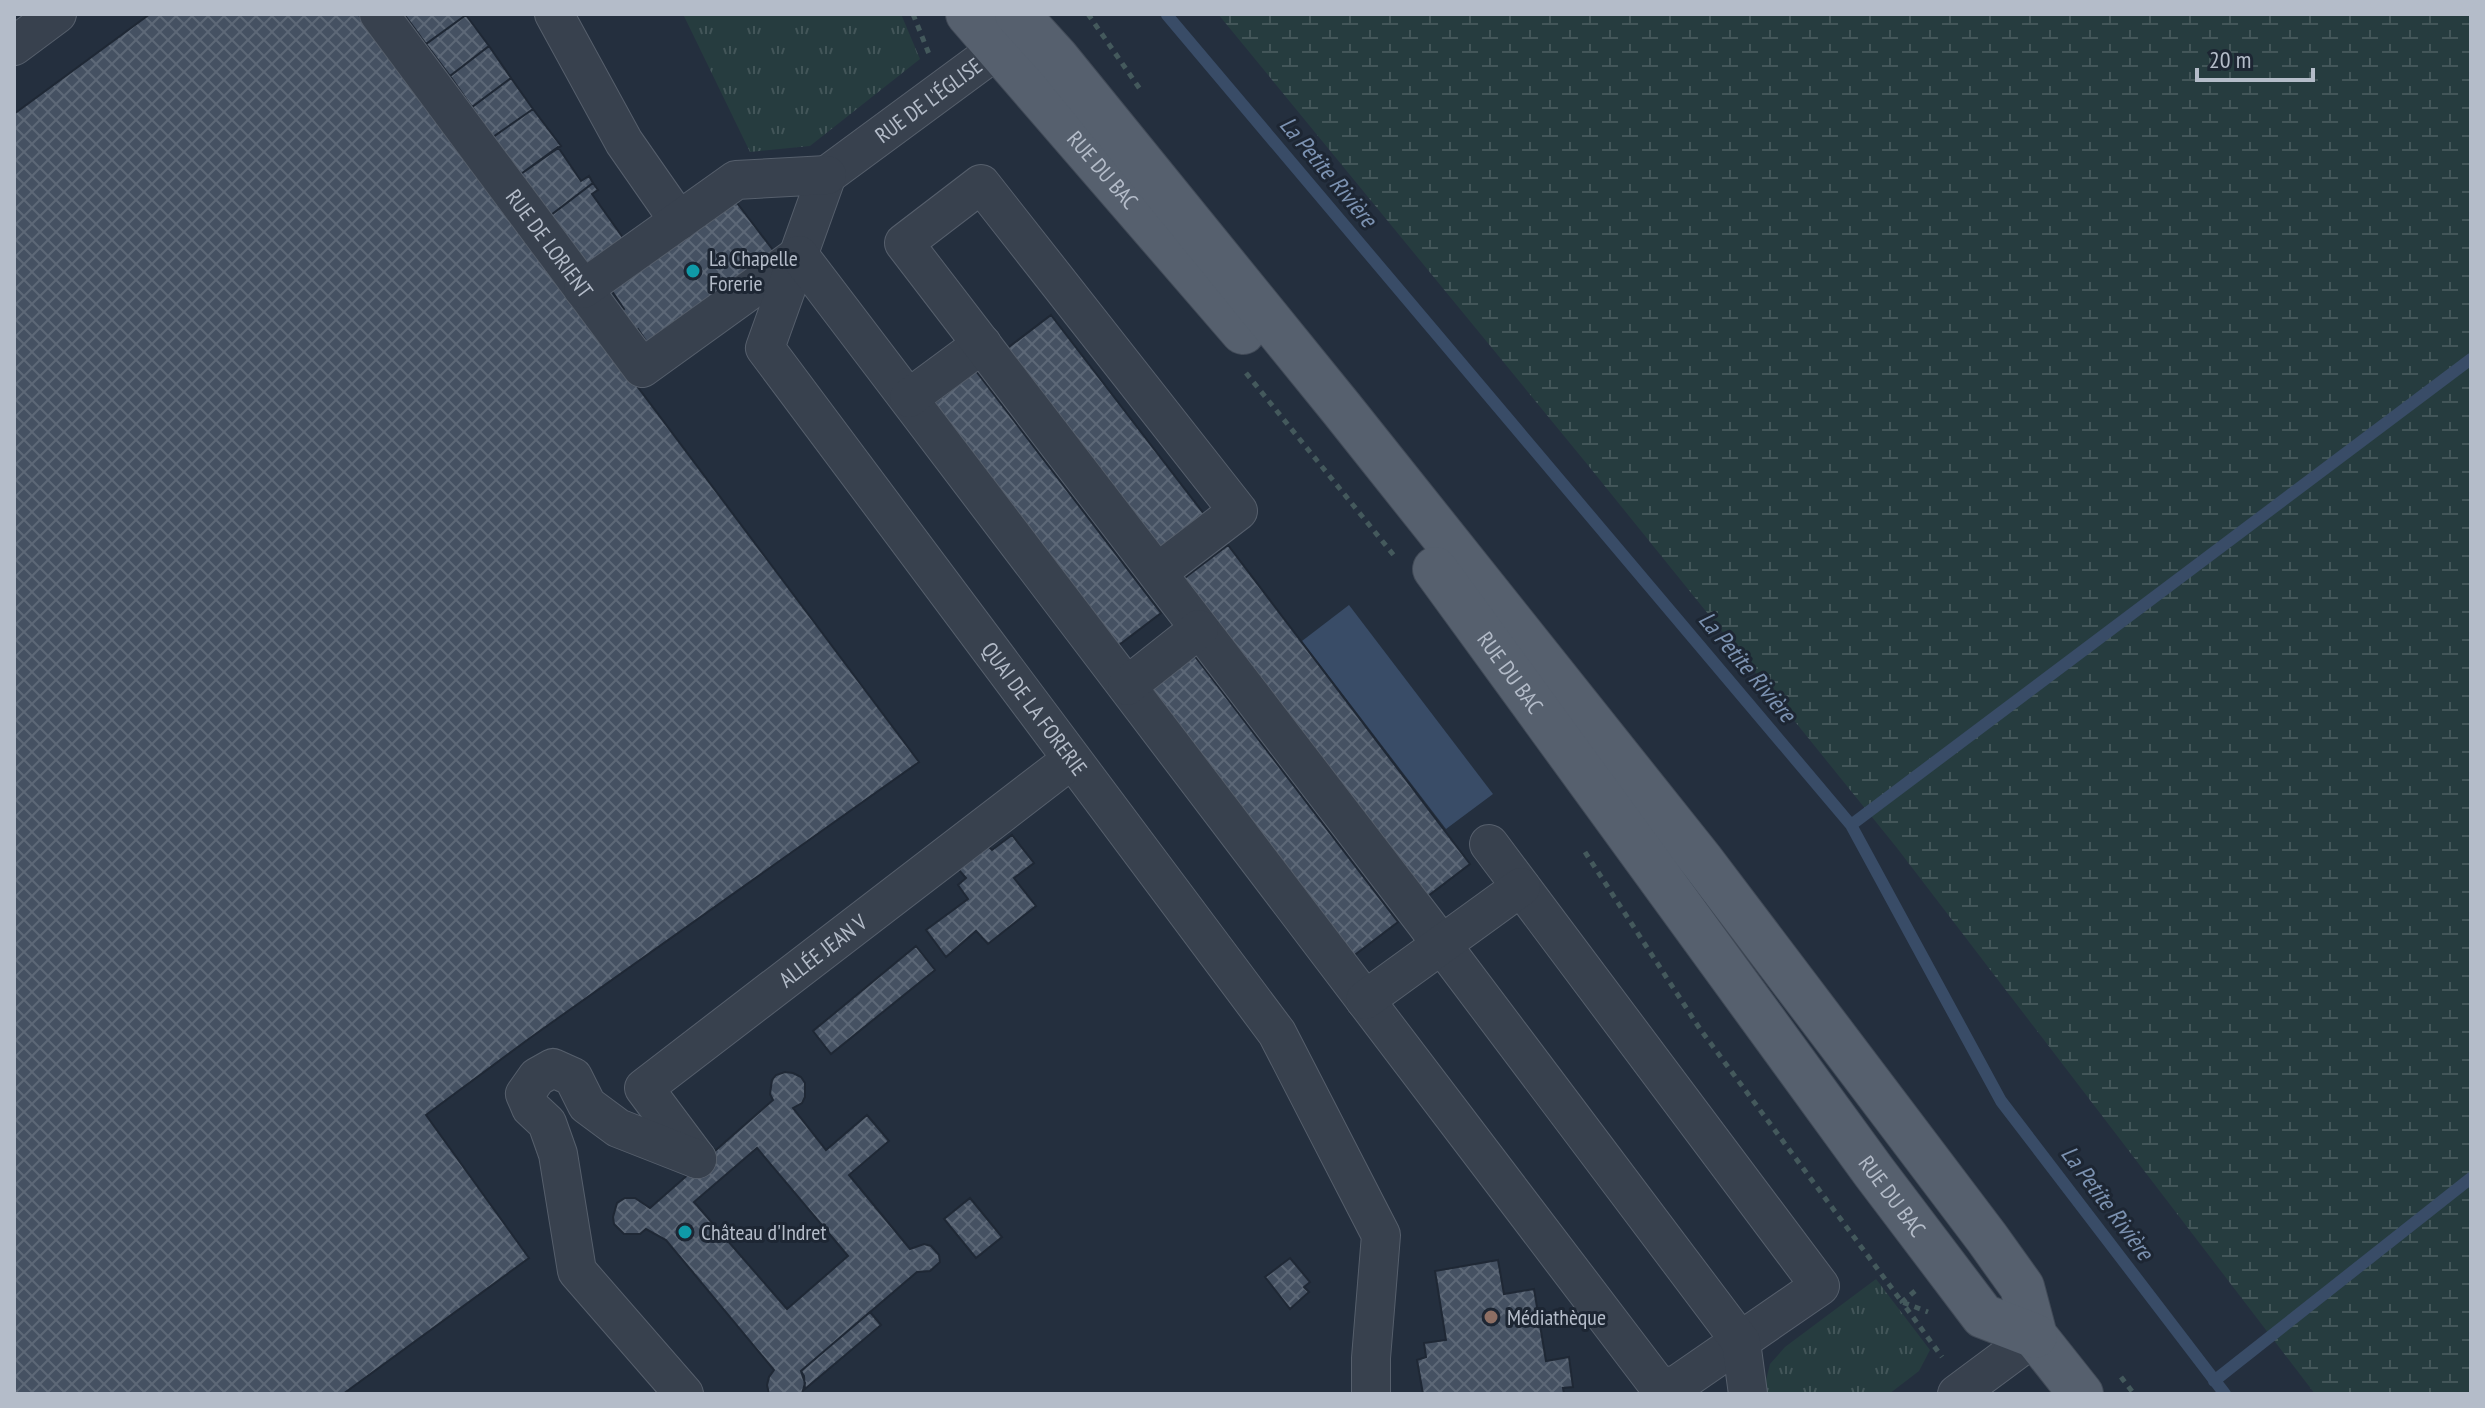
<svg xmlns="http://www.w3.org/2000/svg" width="2485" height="1408" viewBox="0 0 2485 1408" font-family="'PT Sans Narrow',sans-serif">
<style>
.grass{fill:url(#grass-tufts)}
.wetland{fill:url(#wetland-marsh)}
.water{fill:#394c67}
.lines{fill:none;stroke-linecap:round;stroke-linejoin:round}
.stream{stroke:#394c67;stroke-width:12}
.building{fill:url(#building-cross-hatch);stroke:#1f2835;stroke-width:2;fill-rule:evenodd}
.minor-casing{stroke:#565f6c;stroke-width:40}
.major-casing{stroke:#414a57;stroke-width:46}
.path{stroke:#44595c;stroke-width:5;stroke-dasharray:6 6;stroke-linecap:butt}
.minor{stroke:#38414e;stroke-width:38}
.major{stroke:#56606e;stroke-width:44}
.culture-dot{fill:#0f9aa8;stroke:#1d2633;stroke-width:3}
.education-dot{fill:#8d6e63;stroke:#1d2633;stroke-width:3}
.labels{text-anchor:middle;stroke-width:6;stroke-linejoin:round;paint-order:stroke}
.street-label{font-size:22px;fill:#b4bcc9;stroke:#1d2633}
.poi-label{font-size:22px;fill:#b4bcc9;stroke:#1d2633;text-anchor:start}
.water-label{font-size:24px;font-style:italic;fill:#7c92b1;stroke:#1d2633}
</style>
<defs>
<pattern id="grass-tufts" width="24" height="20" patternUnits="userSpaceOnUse" patternTransform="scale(2)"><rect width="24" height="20" fill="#263c3f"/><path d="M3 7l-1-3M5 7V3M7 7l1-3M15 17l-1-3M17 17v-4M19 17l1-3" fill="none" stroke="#435659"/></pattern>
<pattern id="wetland-marsh" width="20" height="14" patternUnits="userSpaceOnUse" patternTransform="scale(2)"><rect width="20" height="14" fill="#263c3f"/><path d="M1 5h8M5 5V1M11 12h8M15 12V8" fill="none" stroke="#435659"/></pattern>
<pattern id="building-cross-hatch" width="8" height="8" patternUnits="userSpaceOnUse" patternTransform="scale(2)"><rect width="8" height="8" fill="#455162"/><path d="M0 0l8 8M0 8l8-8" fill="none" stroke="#5d6877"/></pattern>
</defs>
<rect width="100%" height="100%" fill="#242f3e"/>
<path class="grass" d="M 683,14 L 901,14 L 920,59 L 810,146 L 750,152 Z
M 1876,1279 L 1930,1350 L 1919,1371 L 1889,1394 L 1767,1394 L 1765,1384 L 1770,1364 L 1785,1347 Z"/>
<path class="wetland" d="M 1218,14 L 2471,14 L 2471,1394 L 2315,1394 L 1897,848 L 1587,464 Z"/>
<path class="water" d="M 1349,605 L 1493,794 L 1446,829 L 1302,641 Z"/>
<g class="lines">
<path class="stream" d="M 1167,15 L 1851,825 L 2001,1101 L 2225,1394
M 1851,825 L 2471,359
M 2214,1381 L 2471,1178"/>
</g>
<path class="building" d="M 150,14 L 358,14 L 919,762 L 530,1038 L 426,1115 L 529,1258 L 343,1394 L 14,1394 L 14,114 Z
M 404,14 L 465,14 L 466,15 L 426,44 Z
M 466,15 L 489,46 L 450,76 L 426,44 Z
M 489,46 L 511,78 L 472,107 L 450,76 Z
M 511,78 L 533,109 L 493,137 L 472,107 Z
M 533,109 L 561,146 L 521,174 L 493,137 Z
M 558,147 L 581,181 L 589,176 L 593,183 L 551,215 L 521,174 Z
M 593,183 L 598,190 L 592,194 L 626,242 L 590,268 L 551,215 Z
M 734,199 L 776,254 L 648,344 L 638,329 L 633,332 L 619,313 L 624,309 L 610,288 Z
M 1051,315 L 1204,514 L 1158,549 L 1005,350 Z
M 976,371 L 1161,613 L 1115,648 L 930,406 Z
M 1228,545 L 1470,864 L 1424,899 L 1182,580 Z
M 1194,655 L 1398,922 L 1352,957 L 1148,689 Z
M 1012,835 L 1034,863 L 1014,878 L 1036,906 L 988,944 L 976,931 L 946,957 L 926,930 L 968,899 L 958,885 L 966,878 L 958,869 L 988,846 L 992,850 Z
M 916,946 L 935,970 L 831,1054 L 813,1031 Z
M 785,1072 L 793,1073 L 801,1077 L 805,1083 L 805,1097 L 802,1103 L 793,1108 L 826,1150 L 867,1115 L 889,1141 L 849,1175 L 910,1249 L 924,1244 L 931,1246 L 939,1255 L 940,1262 L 930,1271 L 917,1272 L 801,1371 L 805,1383 L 802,1394 L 769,1394 L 767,1385 L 769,1377 L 774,1370 L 666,1240 L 646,1229 L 640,1234 L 624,1234 L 614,1224 L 613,1217 L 617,1203 L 625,1198 L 635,1198 L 650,1208 L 773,1100 L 770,1094 L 772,1080 L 776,1075 ZM 757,1148 L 848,1256 L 787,1309 L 694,1202 Z
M 970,1198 L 1002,1237 L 976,1258 L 944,1219 Z
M 1290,1258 L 1310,1282 L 1304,1287 L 1309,1292 L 1290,1309 L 1265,1277 Z
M 1498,1260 L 1504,1294 L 1534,1289 L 1546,1361 L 1569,1357 L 1573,1387 L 1563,1388 L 1564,1394 L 1423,1394 L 1417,1360 L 1426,1357 L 1424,1343 L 1446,1340 L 1435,1271 Z
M 870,1312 L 881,1325 L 805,1389 L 804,1376 L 801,1371 Z"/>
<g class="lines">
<defs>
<g id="minor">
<path id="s1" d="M 379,14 L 642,368 L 799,255"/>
<path d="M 554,14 L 624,142 L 679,221"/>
<path d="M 14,46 L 57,14"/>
<path id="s2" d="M 827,175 L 765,348 L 1277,1033 L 1381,1235 L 1371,1358 L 1371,1394"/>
<path id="s3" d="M 827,175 L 1021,32"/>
<path d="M 799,255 L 1660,1388 L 1678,1384 L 1820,1286 L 1489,844"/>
<path d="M 583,289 L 736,180 L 827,175"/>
<path d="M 909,398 L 982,344"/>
<path d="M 1157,573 L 1238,511 L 981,184 L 904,243 L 1424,921 L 1741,1342 L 1748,1394"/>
<path d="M 1127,686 L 1199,629"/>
<path d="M 1365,1000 L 1521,887"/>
<path id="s4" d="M 697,1159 L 644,1088 L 1071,760"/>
<path d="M 684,1394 L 577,1271 L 558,1154 L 547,1123 L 531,1108 L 525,1094 L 537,1077 L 553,1068 L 573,1077 L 587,1105 L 618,1128 L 697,1159"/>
<path d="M 1957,1394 L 2035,1336"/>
</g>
<g id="major">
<path id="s5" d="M 968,14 L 1243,332"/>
<path d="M 1017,14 L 1057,58 L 1341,408 L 1702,861 L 1987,1238 L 2022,1287 L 2035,1336 L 2081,1394"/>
<path id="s6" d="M 1435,569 L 1874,1172 L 1983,1316 L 2035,1336"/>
</g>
</defs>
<use href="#minor" class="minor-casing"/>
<use href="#major" class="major-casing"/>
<path class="path" d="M 913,14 L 929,54
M 1088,14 L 1142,92
M 1246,373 L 1396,558
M 1585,852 L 1700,1029 L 1902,1302 L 1928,1312
M 1915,1291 L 1902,1302 L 1942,1357
M 2121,1377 L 2134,1394"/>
<use href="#minor" class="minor"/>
<use href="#major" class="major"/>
</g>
<g class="culture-dot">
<circle cx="693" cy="271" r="8"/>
<circle cx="685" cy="1232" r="8"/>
</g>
<circle class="education-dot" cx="1491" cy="1317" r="8"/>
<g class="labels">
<g class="street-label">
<text dy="8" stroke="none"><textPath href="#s3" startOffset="126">RUE DE L'ÉGLISE</textPath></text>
<text dy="8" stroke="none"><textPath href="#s5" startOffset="206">RUE DU BAC</textPath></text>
<text dy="8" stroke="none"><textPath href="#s1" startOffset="286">RUE DE LORIENT</textPath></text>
<text dy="8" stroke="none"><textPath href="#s6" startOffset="128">RUE DU BAC</textPath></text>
<text dy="8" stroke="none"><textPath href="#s2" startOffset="634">QUAI DE LA FORERIE</textPath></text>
<text dy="8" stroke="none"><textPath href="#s4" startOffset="314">ALLÉE JEAN V</textPath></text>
<text dy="8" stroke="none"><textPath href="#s6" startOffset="776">RUE DU BAC</textPath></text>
</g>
<g class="poi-label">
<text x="709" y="266">La Chapelle<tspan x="709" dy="25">Forerie</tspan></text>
<text x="701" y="1240">Château d'Indret</text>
<text x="1507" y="1325">Médiathèque</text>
</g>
<g class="water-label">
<text transform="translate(1328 172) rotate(50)" y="8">La Petite Rivière</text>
<text transform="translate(1747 667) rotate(50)" y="8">La Petite Rivière</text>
<text transform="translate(2107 1203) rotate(53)" y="8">La Petite Rivière</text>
</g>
</g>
<rect width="2485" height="1408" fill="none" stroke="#b4bcc9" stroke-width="32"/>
<path d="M2197 68v12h116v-12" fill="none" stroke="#b4bcc9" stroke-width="4"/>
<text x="2209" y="68" font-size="24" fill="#b4bcc9" stroke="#1d2633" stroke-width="6" paint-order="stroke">20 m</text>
</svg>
